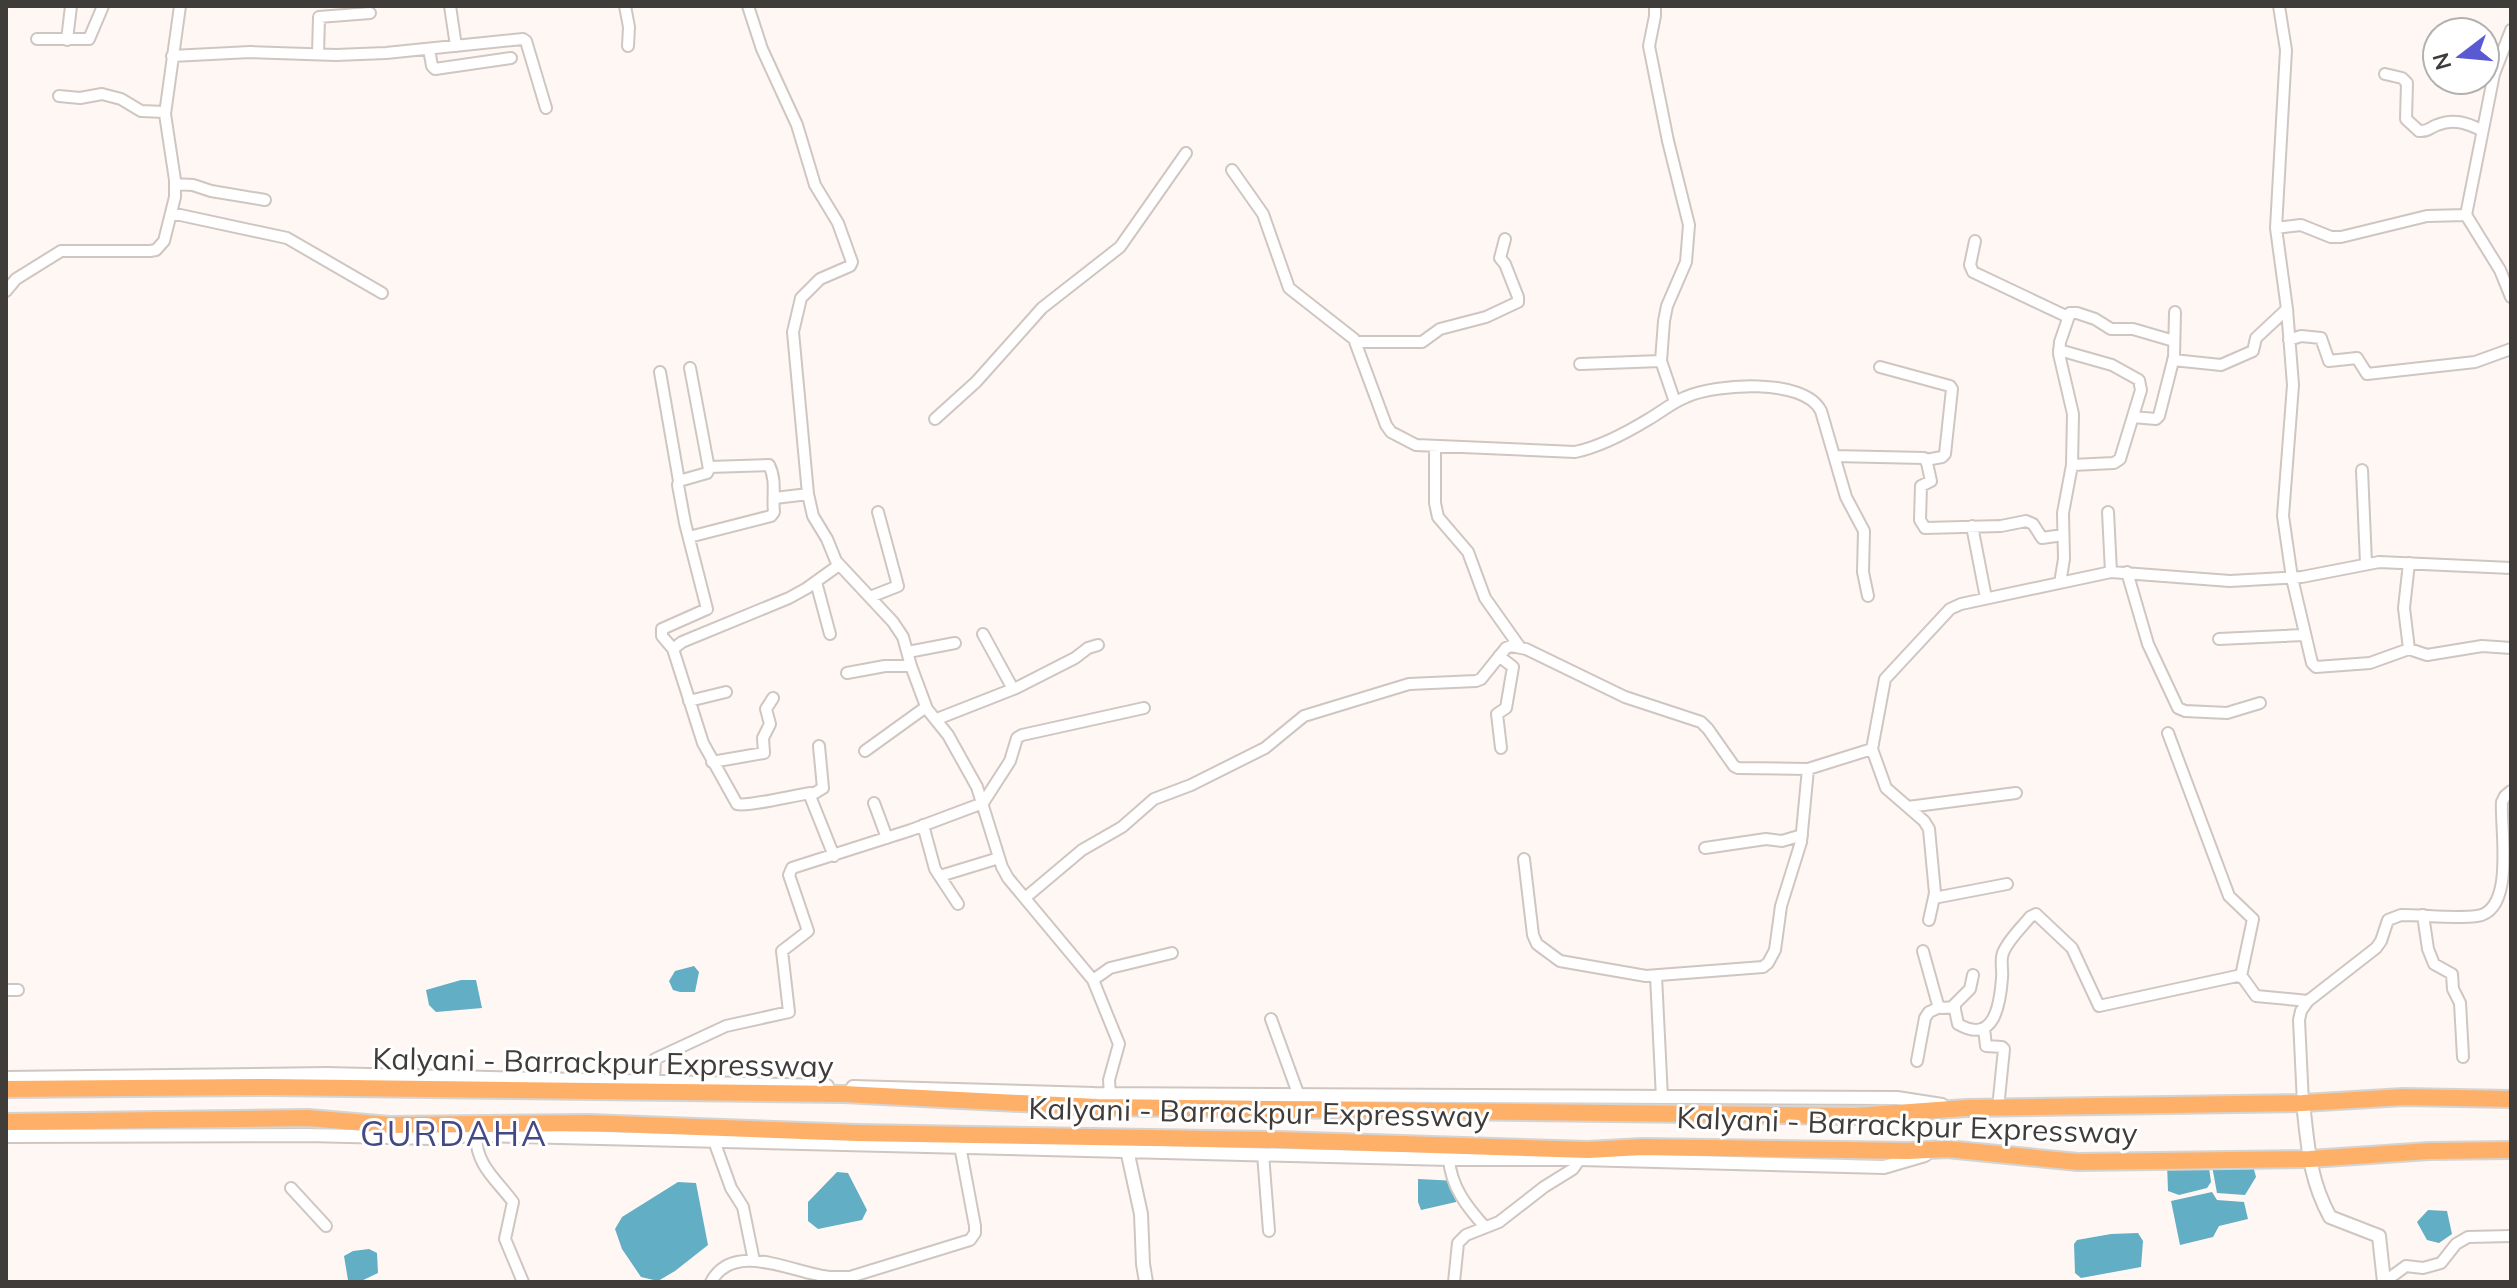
<svg xmlns="http://www.w3.org/2000/svg" width="2517" height="1288" viewBox="0 0 2517 1288" font-family="Mulish,sans-serif">
<style>
.water{fill:#62aec4}
.lines{fill:none;stroke-linecap:round;stroke-linejoin:round}
.minor-casing{stroke:#cfc6c1;stroke-width:14}
.tertiary-casing{stroke:#cfc6c1;stroke-width:16}
.trunk-casing{stroke:#d5d4d4;stroke-width:20}
.minor{stroke:#fff;stroke-width:10}
.tertiary{stroke:#fff;stroke-width:12}
.trunk{stroke:#ffb068;stroke-width:16}
.labels{text-anchor:middle;stroke-width:6;stroke-linejoin:round;paint-order:stroke}
.street-label{font-size:30px;fill:#403c3a;stroke:#fff}
.quarter-label{font-size:34px;letter-spacing:2px;fill:#444986;stroke:#fff}
</style>
<rect width="100%" height="100%" fill="#fff7f3"/>
<path class="water" d="M 694,966 L 699,972 L 695,992 L 680,992 L 673,990 L 669,981 L 675,971 Z
M 461,980 L 476,980 L 482,1008 L 436,1012 L 429,1005 L 426,990 Z
M 2207,1153 L 2211,1182 L 2207,1188 L 2179,1195 L 2168,1191 L 2167,1163 Z
M 2252,1162 L 2256,1177 L 2245,1195 L 2217,1193 L 2212,1166 Z
M 837,1172 L 848,1173 L 867,1210 L 862,1220 L 818,1229 L 808,1221 L 808,1202 Z
M 1418,1179 L 1457,1181 L 1456,1202 L 1421,1210 L 1418,1202 Z
M 678,1182 L 696,1183 L 708,1245 L 675,1271 L 658,1281 L 641,1277 L 622,1249 L 615,1229 L 622,1217 Z
M 2212,1192 L 2217,1200 L 2244,1202 L 2248,1219 L 2219,1226 L 2213,1237 L 2180,1245 L 2171,1201 Z
M 2428,1210 L 2447,1211 L 2452,1234 L 2439,1243 L 2427,1240 L 2417,1222 Z
M 2138,1233 L 2143,1241 L 2141,1267 L 2081,1278 L 2075,1273 L 2074,1244 L 2077,1240 L 2111,1234 Z
M 369,1249 L 377,1253 L 378,1273 L 359,1282 L 348,1280 L 344,1256 L 353,1251 Z"/>
<g class="lines">
<defs>
<path id="minor" d="M 450,6 L 456,46
M 625,6 L 629,27 L 628,46
M 748,6 L 762,49 L 797,125 L 815,185 L 838,223 L 852,262 L 850,266 L 820,279 L 801,298 L 793,332 L 808,494 L 813,516 L 827,539 L 836,561 L 893,622 L 903,637 L 911,666 L 927,709 L 948,735 L 977,787 L 1002,867 L 1008,878 L 1093,980 L 1119,1044 L 1109,1080 L 1110,1094
M 1655,6 L 1655,16 L 1649,46 L 1668,141 L 1689,225 L 1686,262 L 1667,306 L 1664,321 L 1661,361 L 1675,402
M 2279,6 L 2286,50 L 2276,228 L 2287,309 L 2293,385 L 2283,516 L 2292,578 L 2312,663 L 2316,667 L 2370,663 L 2409,649 L 2427,655 L 2482,646 L 2511,648
M 2511,30 L 2494,74 L 2466,215 L 2500,270 L 2511,297
M 37,39 L 89,39 L 103,6
M 67,40 L 71,6
M 429,49 L 432,66 L 435,69 L 511,58
M 318,54 L 319,17 L 370,13
M 172,56 L 250,52 L 336,55 L 386,53 L 523,39 L 526,41 L 546,108
M 2385,74 L 2402,78 L 2407,83 L 2406,119 L 2419,131 C 2428,132 2429,128 2437,125 C 2453,118 2467,123 2481,130
M 59,96 L 80,98 L 102,94 L 121,99 L 141,111 L 165,112
M 1232,170 L 1263,214 L 1289,288 L 1354,339 L 1386,425 L 1391,432 L 1416,445 L 1575,452 C 1600,447 1626,433 1649,419 C 1661,412 1673,402 1686,397 C 1715,384 1804,377 1821,411 L 1846,497 L 1864,531 L 1863,572 L 1868,596
M 175,184 L 193,185 L 211,191 L 265,200
M 171,213 L 287,238 L 382,293
M 2276,228 L 2301,225 L 2331,237 L 2341,237 L 2427,216 L 2466,215
M 1975,241 L 1970,265 L 1973,272 L 2068,317
M 6,291 L 16,279 L 61,251 L 150,251 L 156,250 L 164,241 L 175,197 L 175,180 L 165,114 L 180,6
M 2289,340 L 2301,336 L 2321,338 L 2329,361 L 2357,358 L 2367,374 L 2475,362 L 2511,349
M 1355,342 L 1422,342 L 1440,329 L 1486,317 L 1518,302 L 1518,297 L 1505,264 L 1500,258 L 1505,239
M 2059,350 L 2112,365 L 2139,380 L 2141,390 L 2120,459 L 2114,463 L 2072,465
M 2173,360 L 2221,365 L 2253,351 L 2256,338 L 2287,309
M 1580,364 L 1661,361
M 1880,367 L 1950,386 L 1952,389 L 1945,454 L 1942,457 L 1926,460
M 660,372 L 679,481
M 2133,417 L 2156,419 L 2159,416 L 2174,357 L 2175,312
M 935,419 L 976,382 L 1042,308 L 1120,247 L 1186,153
M 1435,447 L 1435,503 L 1438,517 L 1468,552 L 1485,598 L 1519,646
M 1834,456 L 1924,458 L 1927,463 L 1931,481 L 1921,486 L 1920,520 L 1925,528 L 2001,526 L 2026,521 L 2033,524 L 2042,538 L 2063,535
M 2362,470 L 2366,563
M 775,498 L 808,494
M 2108,512 L 2111,572
M 1972,526 L 1986,598
M 689,537 L 771,516 L 774,512 C 772,496 777,481 769,465 L 709,467
M 2409,563 L 2404,608 L 2409,649
M 2127,572 L 2148,644 L 2178,708 L 2185,711 L 2227,713 L 2260,703
M 816,582 L 830,634
M 2060,583 L 2064,559 L 2063,513 L 2072,465 L 2073,414 L 2059,354 L 2060,342 L 2070,313 L 2077,313 L 2095,319 L 2111,329 L 2133,329 L 2174,341
M 870,597 L 898,586 L 878,512
M 983,634 L 1013,689
M 2219,639 L 2304,635
M 673,649 L 662,636 L 662,629 L 707,609 L 685,523 L 678,485 L 679,481 L 707,473 L 709,469 L 690,368
M 908,652 L 955,643
M 1499,656 L 1513,667 L 1506,708 L 1497,714 L 1501,748
M 847,673 L 885,666 L 911,666
M 689,701 L 726,692
M 937,719 L 1016,688 L 1075,658 L 1088,648 L 1098,645
M 2168,733 L 2229,896 L 2253,919 L 2241,976
M 819,746 L 823,788 L 810,796 L 834,856
M 1872,749 L 1886,788 L 1924,821 L 1929,829 L 1935,893 L 1929,920
M 865,751 L 926,707
M 712,762 L 764,753 L 763,738 L 770,724 L 766,709 L 773,698
M 811,793 C 795,795 747,807 737,804 L 703,743 L 673,649 L 682,642 L 789,598 L 807,588 L 839,565
M 874,803 L 887,838
M 1908,807 L 2016,793
M 923,825 L 935,869 L 958,904
M 1705,848 L 1766,839 L 1782,841 L 1802,835
M 1524,859 L 1533,935 L 1537,944 L 1560,961 L 1646,976 L 1763,967 L 1768,963 L 1775,950 L 1781,906 L 1801,842 L 1808,769
M 940,876 L 999,858
M 1025,898 L 1082,850 L 1122,827 L 1154,799 L 1191,785 L 1265,748 L 1304,716 L 1409,684 L 1476,681 L 1481,679 L 1506,648 L 1511,646 L 1526,649 L 1625,697 L 1701,722 L 1708,729 L 1734,766 L 1738,768 L 1808,769 L 1872,749 L 1885,679 L 1950,609 L 1961,604 L 2111,572 L 2230,581 L 2302,577 L 2379,562 L 2511,568
M 1934,898 L 2007,884
M 2423,915 L 2428,949 L 2434,964 L 2452,974 L 2453,989 L 2460,1003 L 2463,1057
M 1923,951 L 1938,1005 L 1942,1008 L 1955,1007
M 1973,975 L 1970,989 L 1954,1005 L 1958,1024 C 1994,1045 2000,1005 2002,978 C 2003,970 2000,960 2003,953 C 2008,940 2022,927 2030,917 L 2036,914 L 2072,948 L 2099,1006 L 2237,976 L 2243,978 L 2256,996 L 2308,1001
M 1656,976 L 1662,1098
M 1093,980 L 1110,968 L 1172,953
M 6,990 L 18,990
M 1271,1019 L 1299,1096
M 1984,1028 L 1986,1046 L 2002,1047 L 2004,1049 L 1998,1108
M 1917,1061 L 1925,1018 L 1929,1012 L 1940,1007
M 654,1081 L 655,1059 L 726,1026 L 789,1012 L 782,951 L 808,931 L 789,875 L 792,868 L 911,830 L 983,803 L 1010,761 L 1017,738 L 1022,735 L 1144,708
M 2303,1103 L 2299,1020 L 2301,1011 L 2308,1001 L 2376,948 L 2381,941 L 2388,920 L 2401,915 C 2426,915 2453,919 2477,916 C 2516,911 2500,827 2502,802 L 2505,796 L 2511,791
M 476,1135 C 476,1166 497,1180 513,1202 L 505,1239 L 523,1282
M 714,1141 L 731,1188 L 743,1207 L 754,1261
M 1263,1154 L 1269,1231
M 1449,1159 C 1451,1187 1467,1207 1485,1227
M 291,1188 L 326,1226
M 711,1282 C 734,1239 795,1274 830,1277 C 837,1277 843,1277 850,1277 L 970,1240 L 975,1233 L 975,1226 L 960,1146
M 1454,1282 L 1458,1243 L 1466,1235 L 1499,1222 L 1544,1187 L 1573,1169 L 1580,1159
M 2384,1282 L 2406,1266 L 2423,1268 L 2441,1263 L 2456,1244 L 2468,1237 L 2511,1236"/>
<path id="tertiary" d="M 6,1078 L 327,1074 L 827,1086
M 853,1087 L 1094,1094 L 1897,1098 L 1942,1105
M 2303,1103 C 2308,1146 2309,1178 2330,1217 L 2379,1236 L 2384,1282
M 6,1136 L 307,1135 L 432,1138 L 476,1135 L 1449,1159 L 1580,1159 L 1884,1167 L 1925,1155
M 1127,1150 L 1141,1214 L 1143,1264 L 1146,1282"/>
<path id="trunk" d="M 6,1089 L 268,1087 L 844,1094 L 1097,1107 L 1854,1116 L 1966,1108 L 2303,1103 L 2403,1097 L 2511,1099
M 6,1122 L 308,1118 L 390,1125 L 589,1123 L 857,1133 L 1278,1140 L 1588,1150 L 1642,1147 L 1908,1151 L 1947,1149 L 2078,1162 L 2310,1159 L 2429,1151 L 2511,1150"/>
</defs>
<use href="#minor" class="minor-casing"/>
<use href="#tertiary" class="tertiary-casing"/>
<use href="#trunk" class="trunk-casing"/>
<use href="#minor" class="minor"/>
<use href="#tertiary" class="tertiary"/>
<use href="#trunk" class="trunk"/>
</g>
<g class="labels">
<g class="street-label">
<text transform="translate(603 1063) rotate(1)" y="10">Kalyani - Barrackpur Expressway</text>
<text transform="translate(1259 1113) rotate(1)" y="10">Kalyani - Barrackpur Expressway</text>
<text transform="translate(1907 1126) rotate(2)" y="10">Kalyani - Barrackpur Expressway</text>
</g>
<g class="quarter-label">
<text x="454" y="1146">GURDAHA</text>
</g>
</g>
<rect width="2517" height="1288" fill="none" stroke="#403c3a" stroke-width="16"/>
<g transform="translate(2461 56) rotate(254)"><circle r="38" fill="#ffffff" stroke="#b3b1b0" stroke-width="2"/>
<path d="M0-6L14 30L0 20L-14 30Z" fill="#5959d1"/>
<text y="-12" font-size="22" font-weight="bold" text-anchor="middle" fill="#403c3a">N</text>
</g>
</svg>
